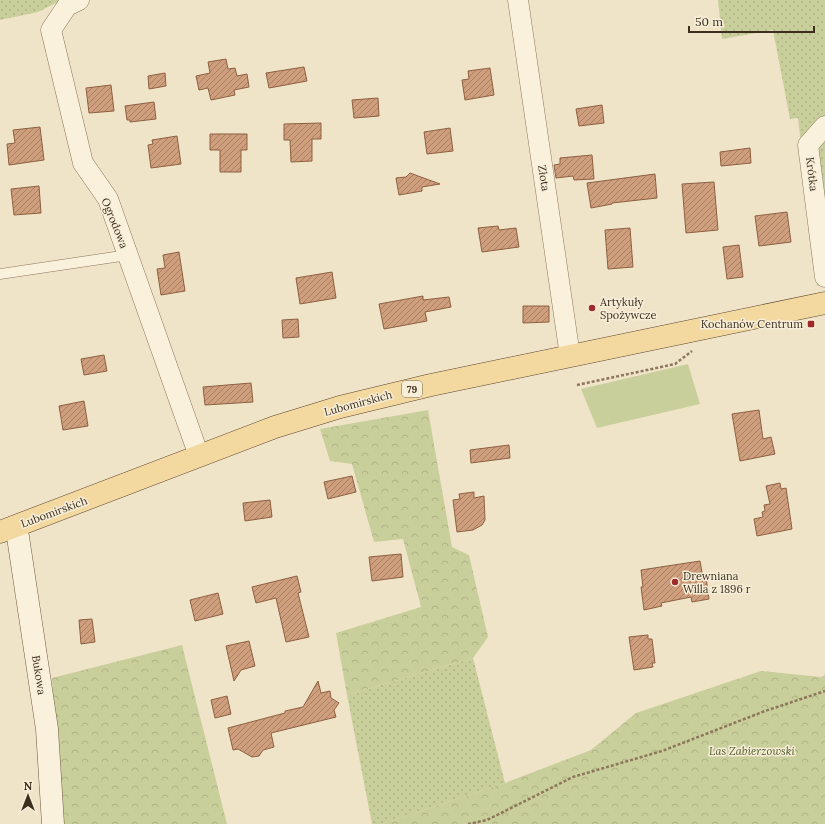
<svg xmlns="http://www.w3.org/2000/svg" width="825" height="824" font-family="Lora,serif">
<defs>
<pattern id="grass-dots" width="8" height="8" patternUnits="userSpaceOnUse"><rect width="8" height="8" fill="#c9cf9b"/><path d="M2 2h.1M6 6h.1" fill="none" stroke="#aeb285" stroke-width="1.8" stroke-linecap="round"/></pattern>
<pattern id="forest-crowns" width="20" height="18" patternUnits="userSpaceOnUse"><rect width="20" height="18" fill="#c9cf9b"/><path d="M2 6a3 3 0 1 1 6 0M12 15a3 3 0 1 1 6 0" fill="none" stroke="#aeb285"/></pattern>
<pattern id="building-hatch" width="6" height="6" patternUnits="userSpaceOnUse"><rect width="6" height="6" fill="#cf9f7d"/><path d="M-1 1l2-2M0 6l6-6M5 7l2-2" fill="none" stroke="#a98266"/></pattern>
</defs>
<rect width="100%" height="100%" fill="#f0e4c8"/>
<!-- grass -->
<g fill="url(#grass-dots)">
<polygon points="0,0 62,0 38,12 0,20"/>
<polygon points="718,0 825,0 825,285 817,286 798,118 790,119 773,30 722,39"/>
<polygon points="473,658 505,783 382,824 372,824 347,695"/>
</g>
<!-- forest -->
<g fill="url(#forest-crowns)">
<polygon points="428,410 452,547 469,555 488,637 473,658 347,695 336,633 421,607 403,539 374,542 352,464 330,461 320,429"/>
<polygon points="182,645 227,824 61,824 52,678"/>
<polygon points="761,671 821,677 825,675 825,824 382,824 505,783 591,750 636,713"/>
</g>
<!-- green -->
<polygon fill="#c9cf9b" points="688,364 700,404 597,428 581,389"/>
<!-- building -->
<g fill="url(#building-hatch)" stroke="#8d5f41">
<polygon points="226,59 228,69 235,68 237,76 247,74 249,87 234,90 235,95 211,100 208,88 199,90 196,76 210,73 208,62"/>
<polygon points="304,67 307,81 269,88 266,73"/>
<polygon points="490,68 494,95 465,100 462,80 469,79 468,71"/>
<polygon points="165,73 166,86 149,89 148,76"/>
<polygon points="111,85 114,111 89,113 86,88"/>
<polygon points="378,98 379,116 354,118 352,100"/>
<polygon points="154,102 156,119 130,122 130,120 127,120 125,106"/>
<polygon points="602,105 604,123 579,126 576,109"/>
<polygon points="321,123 321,139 312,139 312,161 291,162 290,140 284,140 284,124"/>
<polygon points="40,127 44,160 9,165 7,144 15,143 13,130"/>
<polygon points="450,128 453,151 427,154 424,132"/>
<polygon points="210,134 247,134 247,150 241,150 241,172 220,172 220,150 210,150"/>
<polygon points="177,136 181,164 151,168 148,145 153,144 152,140"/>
<polygon points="750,148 751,163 721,166 720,152"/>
<polygon points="592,155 594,179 574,180 573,176 556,178 554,165 560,164 560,158"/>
<polygon points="410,173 440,184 422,187 422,191 399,195 396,178 406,177"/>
<polygon points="655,174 657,198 612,203 612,204 591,208 587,183"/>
<polygon points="714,182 718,230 686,233 682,184"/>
<polygon points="39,186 41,213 14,215 11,189"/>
<polygon points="787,212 791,242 759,246 755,216"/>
<polygon points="498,226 499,230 516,228 519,247 482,252 478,228"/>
<polygon points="630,228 633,267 608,269 605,230"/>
<polygon points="739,245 743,277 727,279 723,247"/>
<polygon points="179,252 185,291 161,295 157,269 165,268 163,255"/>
<polygon points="332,272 336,298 300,304 296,278"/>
<polygon points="423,296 423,300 449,297 451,307 425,312 427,321 384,329 379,304"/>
<polygon points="523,306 549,306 549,322 523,323"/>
<polygon points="298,319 299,337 283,338 282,320"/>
<polygon points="104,355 107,371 84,375 81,359"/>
<polygon points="251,383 253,402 205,405 203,387"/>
<polygon points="84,401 88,426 63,430 59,406"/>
<polygon points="759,410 763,439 771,437 775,454 740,461 732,414"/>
<polygon points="509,445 510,458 471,463 470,450"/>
<polygon points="352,476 356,492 328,499 324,482"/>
<polygon points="780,483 781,489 786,488 792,529 757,536 754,519 763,517 762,512 765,511 764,505 770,504 766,486"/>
<polygon points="474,492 474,498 484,496 485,520 482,525 473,530 457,532 453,500 460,499 459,494"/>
<polygon points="270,500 272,517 245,521 243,503"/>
<polygon points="401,554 403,577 372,581 369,557"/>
<polygon points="700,561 703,578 706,577 709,599 692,602 691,597 661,603 662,606 644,610 641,587 643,587 641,570"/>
<polygon points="297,576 301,592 298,593 309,637 286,642 276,598 256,603 252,587"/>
<polygon points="218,593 223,614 195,621 190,600"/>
<polygon points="92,619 95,642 81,644 79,620"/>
<polygon points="648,635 648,639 652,639 655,663 652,663 653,667 634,670 629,637"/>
<polygon points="249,641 255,666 241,670 234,681 226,646"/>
<polygon points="318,681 321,693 330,691 331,698 339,703 334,710 336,717 271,733 274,747 263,750 259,756 252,757 238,749 233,750 228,728 285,713 285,711 303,707"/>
<polygon points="227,696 231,714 215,718 211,700"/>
</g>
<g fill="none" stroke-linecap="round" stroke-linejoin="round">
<defs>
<polyline id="lane" points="0,274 128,255"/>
<g id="street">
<polyline points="79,0 67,6 51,30 83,163 108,199 199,456"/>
<polyline points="518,0 570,356"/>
<polyline points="825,126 808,145 825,277"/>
</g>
<polyline id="secondary" points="14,527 18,537 47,729 53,824"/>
<polyline id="primary" points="0,532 275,427 340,407 431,385 825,303"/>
</defs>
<!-- lane casing -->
<use href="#lane" stroke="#8d765c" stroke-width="11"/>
<!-- street casing -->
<use href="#street" stroke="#8d765c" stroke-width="21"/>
<!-- secondary casing -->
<use href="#secondary" stroke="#6f573f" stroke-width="23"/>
<!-- primary casing -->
<use href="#primary" stroke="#5b4430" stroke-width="23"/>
<!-- path -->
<g stroke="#8d765c" stroke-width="2.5" stroke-dasharray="3 2" stroke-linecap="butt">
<polyline points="577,385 675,364 692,351"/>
<polyline points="468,824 487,820 573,777 662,751 765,711 825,691"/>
</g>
<!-- lane -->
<use href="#lane" stroke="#faf1dc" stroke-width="10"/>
<!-- street -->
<use href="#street" stroke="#faf1dc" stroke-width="20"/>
<!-- secondary -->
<use href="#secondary" stroke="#faf1dc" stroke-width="22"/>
<!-- primary -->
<use href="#primary" stroke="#f3d9a0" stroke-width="22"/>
</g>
<!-- markers -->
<g fill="#9e2a2b" stroke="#f7eed8" stroke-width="1.5">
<circle cx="592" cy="308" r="4"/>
<rect x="807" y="320" width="8" height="8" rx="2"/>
<circle cx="675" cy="582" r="4"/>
</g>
<g text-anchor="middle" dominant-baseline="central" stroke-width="3" stroke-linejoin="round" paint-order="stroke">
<!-- shield labels -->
<rect fill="#f7eed8" stroke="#756857" stroke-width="1" x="402" y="381" width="20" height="16" rx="3"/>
<g font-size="10" font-weight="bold" fill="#3d2e20">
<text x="412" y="389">79</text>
</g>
<!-- street labels -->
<g font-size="11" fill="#3d2e20" stroke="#f7eed8">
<text transform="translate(812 174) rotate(83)">Krótka</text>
<text transform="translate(544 178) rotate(81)">Złota</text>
<text transform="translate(115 223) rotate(68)">Ogrodowa</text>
<text transform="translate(358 403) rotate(-15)">Lubomirskich</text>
<text transform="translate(54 512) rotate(-20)">Lubomirskich</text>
<text transform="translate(39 675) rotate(81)">Bukowa</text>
</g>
<!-- poi labels -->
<g font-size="11" fill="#3d2e20" stroke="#f7eed8" text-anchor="start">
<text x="600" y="302">Artykuły<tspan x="600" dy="13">Spożywcze</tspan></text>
<text x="803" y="324" text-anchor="end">Kochanów Centrum</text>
<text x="683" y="576">Drewniana<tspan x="683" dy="13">Willa z 1896 r</tspan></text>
</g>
<!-- park labels -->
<g font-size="11" font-style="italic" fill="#4d5a26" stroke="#f7eed8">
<text x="752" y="751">Las Zabierzowski</text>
</g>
</g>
<!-- north arrow -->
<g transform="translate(28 796)" stroke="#f7eed8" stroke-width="3" paint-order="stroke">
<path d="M0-3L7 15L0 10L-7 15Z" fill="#3d2e20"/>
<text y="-6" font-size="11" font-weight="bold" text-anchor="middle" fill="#3d2e20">N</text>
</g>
<!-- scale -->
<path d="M689 26v6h125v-6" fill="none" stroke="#3d2e20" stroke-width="2"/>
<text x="695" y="26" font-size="12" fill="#3d2e20" stroke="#f7eed8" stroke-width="3" paint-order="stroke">50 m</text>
</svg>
